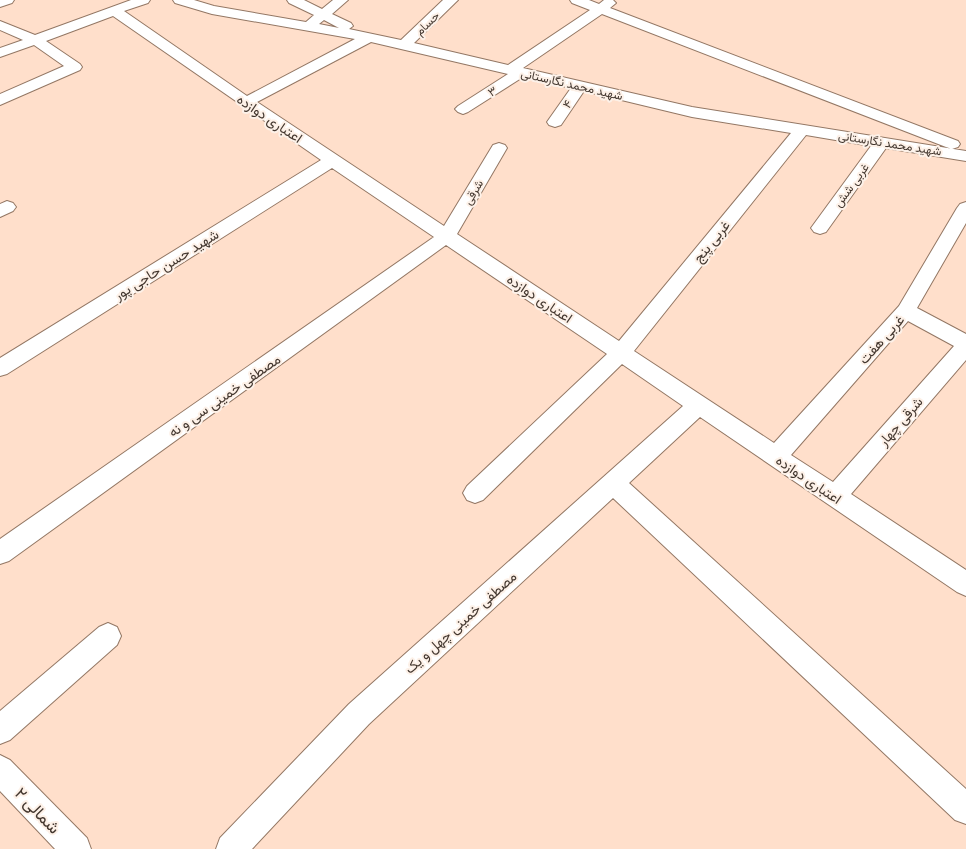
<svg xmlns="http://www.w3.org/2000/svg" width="966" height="849" font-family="'Golos Text',Vazirmatn,sans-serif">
<rect width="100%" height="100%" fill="#ffdfcb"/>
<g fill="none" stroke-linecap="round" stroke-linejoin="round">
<defs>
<g id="minor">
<polygon points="0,0 14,0 12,3 0,7"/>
<path d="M 131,0 L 150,0 L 148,3 L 124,11 L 247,96 L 355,39 L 212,14 L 175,3 L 173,0 L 194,0 L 214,6 L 306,22 L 314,15 L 289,3 L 287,0 L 304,0 L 322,9 L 333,0 L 348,0 L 332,14 L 351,23 L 353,26 L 349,29 L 401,40 L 443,0 L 458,0 L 414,43 L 508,65 L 590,10 L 572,3 L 570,0 L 589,0 L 599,4 L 604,0 L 613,0 L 616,3 L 610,8 L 958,141 L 960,144 L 958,147 L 952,149 L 946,147 L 602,14 L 523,68 L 692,107 L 966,151 L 966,161 L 886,148 L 826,232 L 820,234 L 814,232 L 811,228 L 871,146 L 806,135 L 634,351 L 774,443 L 899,306 L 957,208 L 960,204 L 966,202 L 966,223 L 917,308 L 966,334 L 966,360 L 851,494 L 966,570 L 966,596 L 957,592 L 700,417 L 629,483 L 966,789 L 966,824 L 955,820 L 613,498 L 369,724 L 252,849 L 216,849 L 220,838 L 349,704 L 683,406 L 622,364 L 483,500 L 475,503 L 467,500 L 463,493 L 467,486 L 607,354 L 446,245 L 9,561 L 0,564 L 0,539 L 434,237 L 332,168 L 7,374 L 0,376 L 0,358 L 321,160 L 113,16 L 46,41 L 80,64 L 82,67 L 80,70 L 0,105 L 0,94 L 64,66 L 34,45 L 0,57 L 0,48 L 23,40 L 0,30 L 0,21 L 35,35 ZM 324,20 L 339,28 L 319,24 ZM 371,42 L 508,74 L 458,106 L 455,109 L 458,112 L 463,114 L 468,112 L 523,77 L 571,88 L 547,122 L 549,125 L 555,127 L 561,125 L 584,91 L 692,117 L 791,133 L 619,341 L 457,234 L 507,148 L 505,145 L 499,143 L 493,145 L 444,226 L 257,102 ZM 908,321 L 954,346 L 833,482 L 791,455 Z"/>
<polygon points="7,201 13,203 16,207 13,211 0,217 0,204"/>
<polygon points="108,623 117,627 121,636 117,645 10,740 0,744 0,711 99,627"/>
<polygon points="0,755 10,760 87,838 91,849 55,849 0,791"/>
</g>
</defs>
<!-- minor casing -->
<use href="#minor" stroke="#937764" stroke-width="2"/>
<!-- minor -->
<use href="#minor" fill="#fff" fill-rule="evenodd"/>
</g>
<g text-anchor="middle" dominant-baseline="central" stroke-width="4" stroke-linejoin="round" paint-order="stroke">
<!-- far-street labels -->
<g font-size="12" fill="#43372f" stroke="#fdf1e8">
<text transform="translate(427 23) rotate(-44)">حسام</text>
<text transform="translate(572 84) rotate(13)">شهید محمد نگارستانی</text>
<text transform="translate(492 91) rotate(-33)">۳</text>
<text transform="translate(567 104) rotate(-57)">۴</text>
<text transform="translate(890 143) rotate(9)">شهید محمد نگارستانی</text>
<text transform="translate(851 185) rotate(-54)">غربی شش</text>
<text transform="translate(473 192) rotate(-59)">شرقی</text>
</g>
<!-- street labels -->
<g font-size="14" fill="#43372f" stroke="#fdf1e8">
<text transform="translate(270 118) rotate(34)">اعتباری دوازده</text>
<text transform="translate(711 241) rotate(-51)">غربی پنج</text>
<text transform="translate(166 264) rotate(-32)">شهید حسن حاجی پور</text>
<text transform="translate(540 298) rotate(34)">اعتباری دوازده</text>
<text transform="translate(881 339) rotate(-48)">غربی هفت</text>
<text transform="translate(224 395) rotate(-35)">مصطفی خمینی سی و نه</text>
<text transform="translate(900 421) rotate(-49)">شرقی چهار</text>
<text transform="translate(809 479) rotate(34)">اعتباری دوازده</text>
<text transform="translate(460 622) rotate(-42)">مصطفی خمینی چهل و یک</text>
</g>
<!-- near-street labels -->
<g font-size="17" fill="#43372f" stroke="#fdf1e8">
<text transform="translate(38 810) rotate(46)">شمالی ۲</text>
</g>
</g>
</svg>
